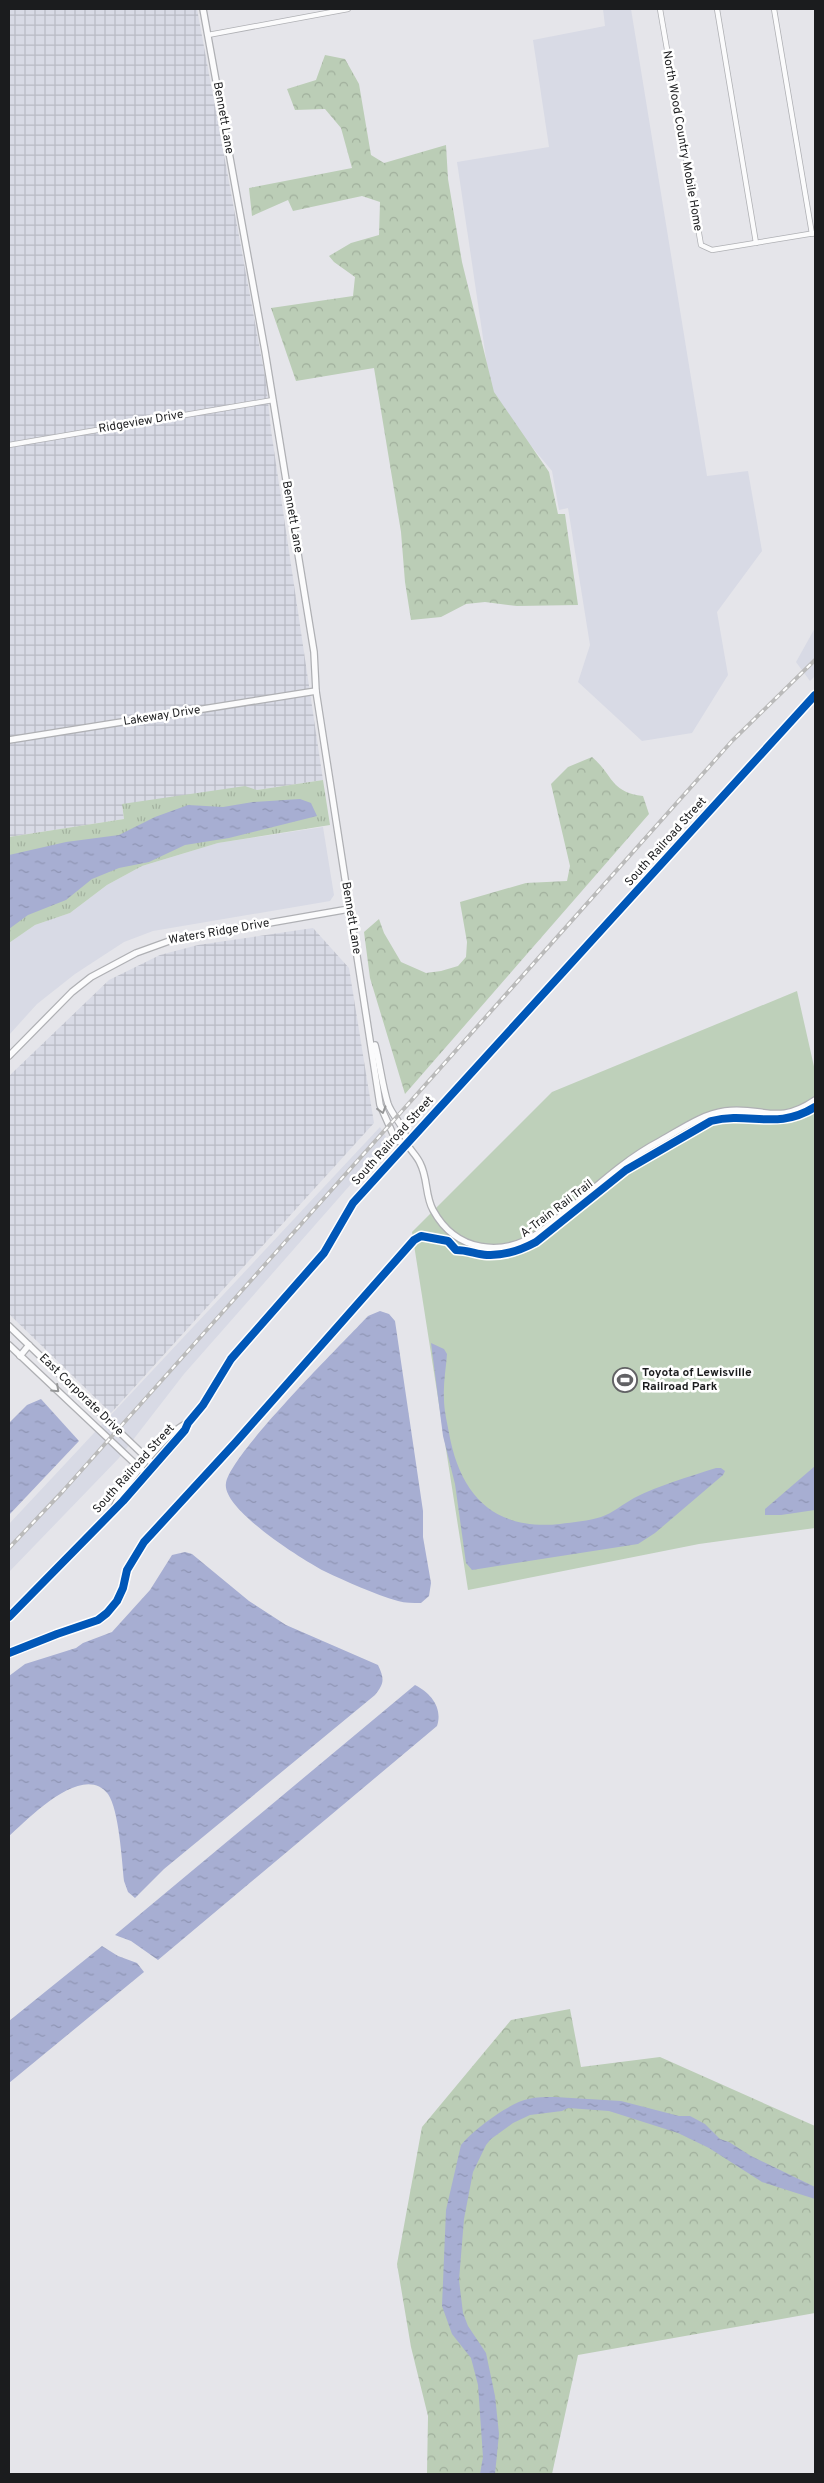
<svg xmlns="http://www.w3.org/2000/svg" width="824" height="2483" font-family="Overpass,sans-serif">
<defs>
<pattern id="industrial-grid" width="8" height="8" patternUnits="userSpaceOnUse" patternTransform="scale(1.25)"><rect width="8" height="8" fill="#d8dae5"/><path d="M0 4h8M4 0v8" fill="none" stroke="#b9bac4"/></pattern>
<pattern id="grass-tufts" width="24" height="20" patternUnits="userSpaceOnUse" patternTransform="scale(1.25)"><rect width="24" height="20" fill="#bed0ba"/><path d="M3 7l-1-3M5 7V3M7 7l1-3M15 17l-1-3M17 17v-4M19 17l1-3" fill="none" stroke="#a3b29f"/></pattern>
<pattern id="forest-crowns" width="20" height="18" patternUnits="userSpaceOnUse" patternTransform="scale(1.25)"><rect width="20" height="18" fill="#bbcdb6"/><path d="M2 6a3 3 0 1 1 6 0M12 15a3 3 0 1 1 6 0" fill="none" stroke="#a0af9c"/></pattern>
<pattern id="water-ripples" width="26" height="14" patternUnits="userSpaceOnUse" patternTransform="scale(1.25)"><rect width="26" height="14" fill="#a7aed2"/><path d="M2 4q2-2 4 0t4 0M15 11q2-2 4 0t4 0" fill="none" stroke="#8f95b4"/></pattern>
</defs>
<rect width="100%" height="100%" fill="#e5e5ea"/>
<!-- built -->
<g fill="#d8dae5">
<polygon points="603,9 631,9 707,476 748,471 762,551 717,612 728,675 692,733 642,741 578,682 590,645 568,508 559,510 552,471 492,399 457,162 549,147 533,40 605,26"/>
<polygon points="815,628 815,676 810,681 796,662"/>
<polygon points="323,827 334,895 330,901 153,931 124,942 75,974 37,1004 9,1035 9,943 35,925 70,913 107,885 142,866 218,843"/>
<polygon points="380,1127 388,1140 359,1175 184,1374 119,1458 9,1572 9,1524"/>
</g>
<!-- industrial -->
<g fill="url(#industrial-grid)">
<polygon points="9,9 197,9 266,382 271,430 323,780 257,790 122,805 124,819 9,837"/>
<polygon points="313,928 349,968 374,1123 111,1413 9,1314 9,1076 109,980 160,955 198,945"/>
</g>
<!-- grass -->
<polygon fill="url(#grass-tufts)" points="323,780 330,825 218,843 142,866 107,885 70,913 35,925 9,943 9,837 124,819 122,804 245,786 257,790"/>
<!-- forest -->
<g fill="url(#forest-crowns)">
<polygon points="325,55 345,59 359,84 371,155 384,163 446,145 448,179 462,262 494,392 549,472 558,514 565,514 578,605 517,606 485,602 466,604 441,617 411,620 405,582 401,532 374,368 296,381 271,308 353,296 355,277 334,262 329,256 351,243 379,235 380,202 362,196 293,211 288,200 252,216 249,188 352,168 341,128 325,109 295,110 287,89 316,80"/>
<path d="M 592,757 C 614,776 610,792 643,796 L 649,814 L 405,1094 L 370,978 L 364,932 L 379,919 L 384,933 L 401,962 L 426,973 L 441,971 L 458,966 L 466,957 L 467,942 L 460,902 L 526,883 L 567,881 L 570,866 L 551,784 L 568,767 Z"/>
<polygon points="570,2009 581,2067 660,2057 815,2126 815,2313 578,2355 552,2474 427,2474 428,2416 411,2347 397,2264 422,2127 511,2020"/>
</g>
<!-- pitch -->
<polygon fill="#bed0ba" points="797,991 815,1071 815,1528 699,1544 468,1590 412,1232 552,1092"/>
<!-- water -->
<g fill="url(#water-ripples)">
<polygon points="300,799 311,803 317,816 229,838 185,845 149,862 119,868 92,879 66,900 28,915 9,929 9,855 66,842 119,835 155,817 188,805 223,807 253,802"/>
<path d="M 380,1311 L 389,1314 L 395,1321 L 423,1511 L 423,1537 L 431,1583 L 429,1596 L 421,1603 C 413,1603 405,1603 398,1601 C 374,1594 347,1582 324,1571 C 303,1560 221,1509 226,1483 C 231,1453 342,1344 368,1316 Z"/>
<path d="M 431,1343 L 444,1349 L 447,1354 C 446,1369 443,1384 444,1399 C 444,1410 447,1422 449,1433 C 460,1495 494,1531 560,1524 C 573,1522 589,1521 601,1517 C 613,1513 623,1504 634,1498 C 660,1485 688,1477 716,1468 L 721,1468 L 725,1471 L 723,1475 L 655,1533 L 638,1544 L 472,1570 L 466,1563 L 455,1484 L 443,1436 Z"/>
<polygon points="41,1399 79,1441 9,1515 9,1423 27,1405"/>
<polygon points="815,1466 815,1510 781,1515 765,1515 765,1509"/>
<path d="M 185,1552 L 192,1554 L 249,1601 L 286,1625 L 378,1665 C 384,1678 385,1683 375,1695 L 164,1869 L 135,1898 L 128,1892 L 124,1881 C 122,1861 119,1810 108,1794 C 83,1761 27,1820 9,1836 L 9,1676 L 25,1664 L 76,1648 L 83,1643 L 112,1632 L 150,1590 L 172,1555 Z"/>
<path d="M 415,1685 C 431,1693 443,1708 437,1726 L 158,1960 L 131,1941 L 115,1935 Z"/>
<polygon points="102,1946 118,1956 137,1963 144,1972 9,2083 9,2021"/>
<path d="M 555,2097 L 621,2101 L 679,2116 L 690,2116 L 705,2124 L 720,2139 L 729,2142 L 751,2156 L 815,2187 L 815,2199 L 762,2182 L 709,2148 L 678,2133 L 609,2111 L 568,2108 L 562,2111 L 530,2115 L 513,2123 L 491,2139 L 486,2145 L 473,2172 L 464,2219 L 459,2280 L 463,2313 L 468,2326 L 486,2353 L 495,2396 L 499,2434 L 495,2474 L 480,2474 L 483,2457 L 478,2385 L 471,2358 L 452,2334 L 442,2306 L 446,2210 L 461,2145 C 473,2130 509,2103 528,2099 C 536,2097 546,2097 555,2097 Z"/>
</g>
<g fill="none" stroke-linecap="round" stroke-linejoin="round">
<defs>
<g id="minor">
<polyline points="660,9 701,245 712,250 815,233"/>
<polyline points="717,9 756,243"/>
<polyline points="774,9 812,234"/>
<polyline points="208,35 348,9"/>
<polyline points="9,445 273,400"/>
</g>
<g id="tertiary">
<polyline points="203,9 265,351 314,652 316,691 380,1105 396,1141 406,1143"/>
<polyline points="9,740 316,691"/>
<path d="M 375,1045 C 380,1064 382,1085 388,1104 C 392,1115 402,1124 405,1134 C 406,1137 405,1141 407,1144 C 411,1151 417,1156 420,1163 C 428,1178 425,1196 433,1210 C 456,1252 502,1258 540,1232 C 581,1203 614,1165 660,1141 C 680,1130 702,1114 725,1111 C 763,1106 777,1126 815,1100"/>
<polyline points="9,1056 72,992 91,977 136,953 172,940 349,909"/>
<polyline points="9,1326 154,1465"/>
<polyline points="9,1345 146,1474"/>
<polyline points="20,1356 29,1345"/>
<path d="M 114,1508 C 121,1488 169,1429 188,1423"/>
<polyline points="9,1617 123,1501 185,1430 188,1423 203,1405 231,1359 324,1253 353,1203 815,695"/>
</g>
</defs>
<!-- minor casing -->
<use href="#minor" stroke="#afb0b4" stroke-width="6"/>
<!-- tertiary casing -->
<use href="#tertiary" stroke="#afb0b4" stroke-width="8"/>
<!-- minor -->
<use href="#minor" stroke="#fbfbfc" stroke-width="4.5"/>
<!-- tertiary -->
<use href="#tertiary" stroke="#fbfbfc" stroke-width="5.5"/>
<defs>
<polyline id="rail" points="9,1548 63,1491 732,741 815,660"/>
</defs>
<!-- rail casing -->
<use href="#rail" stroke="#bababa" stroke-width="4"/>
<!-- rail -->
<use href="#rail" stroke="#fff" stroke-width="2" stroke-dasharray="5.5" stroke-linecap="butt"/>
<defs>
<g id="cycleway">
<polyline points="9,1617 123,1501 185,1430 188,1423 203,1405 231,1359 324,1253 353,1203 815,695"/>
<path d="M 9,1653 L 57,1634 L 98,1620 L 107,1613 L 117,1601 L 123,1588 L 127,1570 L 144,1542 L 236,1442 L 414,1240 L 421,1236 L 448,1241 L 456,1250 C 467,1250 476,1254 487,1255 C 505,1256 521,1250 536,1242 L 626,1170 L 711,1121 C 750,1111 776,1131 815,1107"/>
</g>
</defs>
<!-- cycleway casing -->
<use href="#cycleway" stroke="#fff" stroke-width="11"/>
<!-- cycleway -->
<use href="#cycleway" stroke="#0057b8" stroke-width="8"/>
</g>
<!-- one-way arrows -->
<defs><path id="oneway-chevron" d="M-2-3.5L2.5 0L-2 3.5" fill="none" stroke-width="1.6" stroke-linecap="round" stroke-linejoin="round" transform="scale(1.25)"/></defs>
<g stroke="#969798">
<use href="#oneway-chevron" transform="translate(382 1110) rotate(73)"/>
<use href="#oneway-chevron" transform="translate(56 1389) rotate(43)"/>
</g>
<!-- icons -->
<defs>
<symbol id="stadium-ring" viewBox="-11 -11 22 22"><circle r="9.5" fill="#fff" stroke="#626265" stroke-width="1.5"/><path d="M0-5a6.5 5 0 1 0 0 10a6.5 5 0 1 0 0-10ZM-3.5-1.8h7v3.6h-7Z" fill="#626265"/></symbol>
</defs>
<g fill-rule="evenodd">
<use href="#stadium-ring" x="611" y="1366" width="28" height="28"/>
</g>
<g text-anchor="middle" dominant-baseline="central" stroke-width="5" stroke-linejoin="round" paint-order="stroke">
<!-- street labels -->
<g font-size="12" fill="#1b1c1e" stroke="#fff">
<text transform="translate(223 118) rotate(80)">Bennett Lane</text>
<text transform="translate(682 141) rotate(80)">North Wood Country Mobile Home</text>
<text transform="translate(141 422) rotate(-10)">Ridgeview Drive</text>
<text transform="translate(292 517) rotate(80)">Bennett Lane</text>
<text transform="translate(162 716) rotate(-9)">Lakeway Drive</text>
<text transform="translate(666 842) rotate(-48)">South Railroad Street</text>
<text transform="translate(351 918) rotate(81)">Bennett Lane</text>
<text transform="translate(219 932) rotate(-10)">Waters Ridge Drive</text>
<text transform="translate(393 1141) rotate(-48)">South Railroad Street</text>
<text transform="translate(557 1209) rotate(-37)">A-Train Rail Trail</text>
<text transform="translate(81 1395) rotate(44)">East Corporate Drive</text>
<text transform="translate(134 1469) rotate(-48)">South Railroad Street</text>
</g>
<!-- poi labels -->
<g font-size="12" font-weight="bold" fill="#1b1c1e" stroke="#fff" text-anchor="start">
<text x="642" y="1373">Toyota of Lewisville<tspan x="642" dy="14">Railroad Park</tspan></text>
</g>
</g>
<!-- border -->
<rect width="824" height="2483" fill="none" stroke="#1b1c1e" stroke-width="20"/>
</svg>
